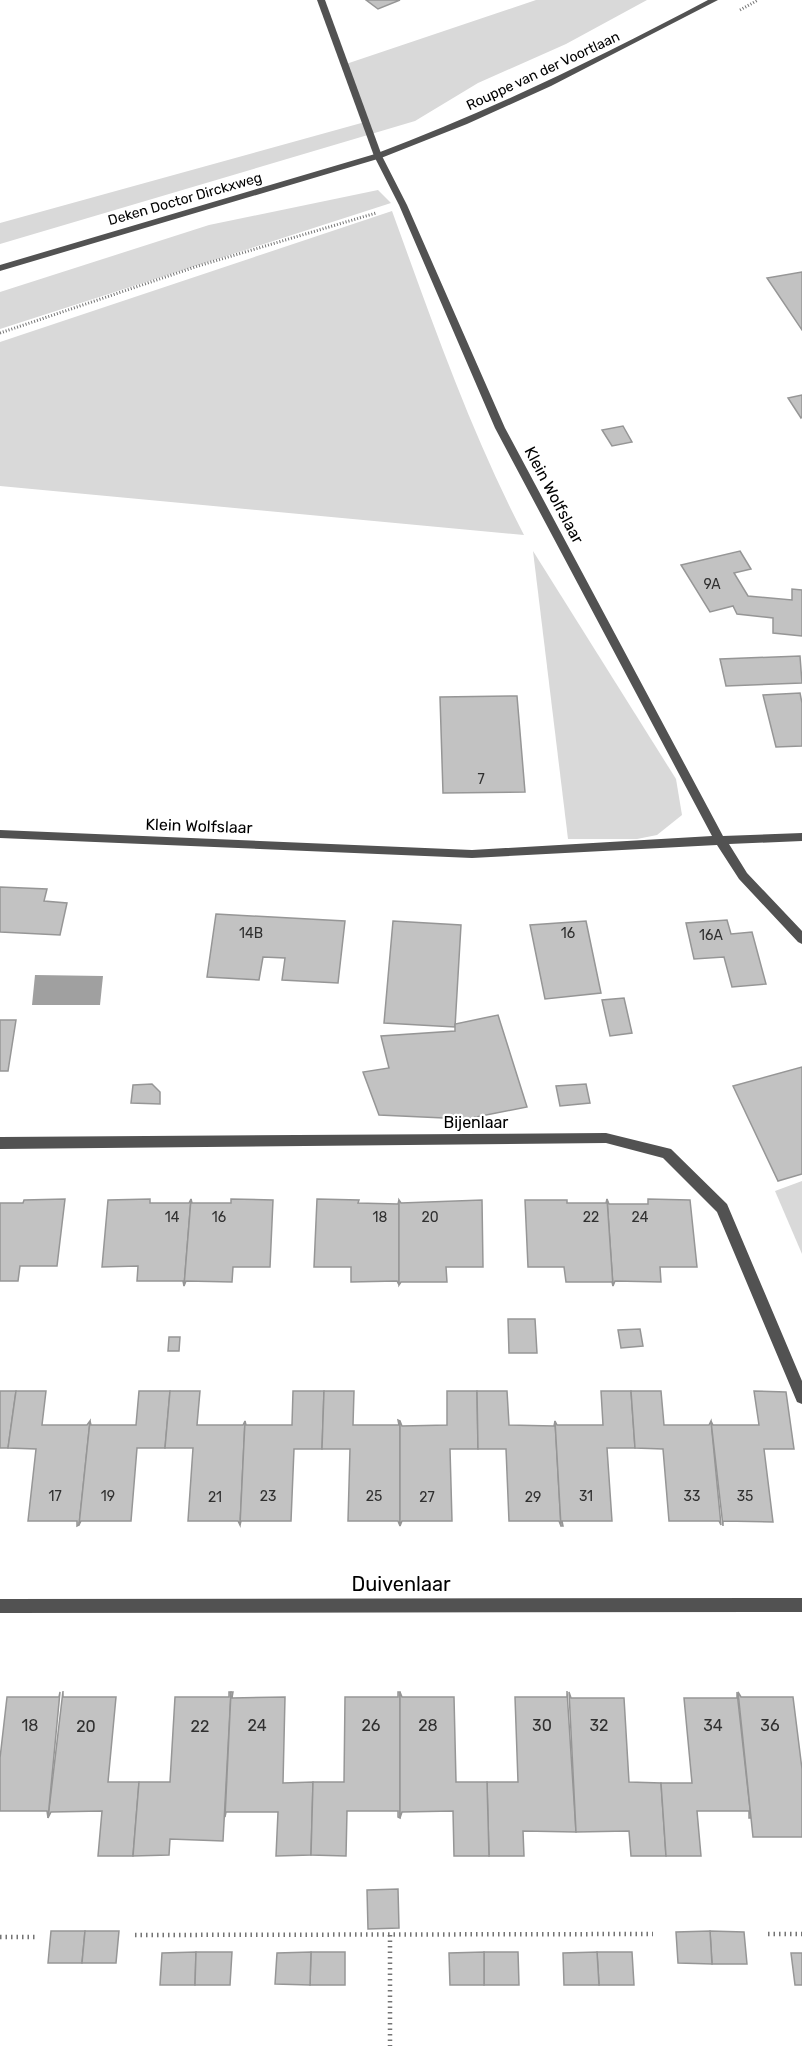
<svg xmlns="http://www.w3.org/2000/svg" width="802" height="2046" font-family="Rubik,sans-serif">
<rect width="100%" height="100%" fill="#fff"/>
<!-- green -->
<g fill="#d9d9d9">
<polygon points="536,0 647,0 566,44 478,83 415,121 0,244 0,223 365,122 346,64"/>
<polygon points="378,190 391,203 0,329 0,292 209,225"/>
<path d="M 392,211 C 432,321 470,431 524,535 L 0,486 L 0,342 Z"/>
<polygon points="533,551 676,779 682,815 657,835 637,839 568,839"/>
<polygon points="802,1181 802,1254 775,1191"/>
</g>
<!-- water -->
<polygon fill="#a0a0a0" points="35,975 103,976 100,1005 32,1005"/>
<!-- building -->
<g fill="#c2c2c2" stroke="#969696" stroke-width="1.5">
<polygon points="366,0 400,0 378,9"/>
<polygon points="802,272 802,330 767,278"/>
<polygon points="802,395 802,417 801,418 788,398"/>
<polygon points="623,426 632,442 612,446 602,430"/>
<polygon points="740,551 751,569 734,573 748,596 792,600 792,589 802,590 802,636 773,633 773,618 737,614 733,606 710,612 681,565"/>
<polygon points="800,656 802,683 726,686 720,659"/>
<polygon points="800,693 802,703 802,746 776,747 763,695"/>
<polygon points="517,696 525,792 443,793 440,697"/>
<polygon points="0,887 47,889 44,901 67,903 60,935 0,932"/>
<polygon points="216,914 345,921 338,983 282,980 285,958 263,957 259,980 207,977"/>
<polygon points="727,920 731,934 752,932 766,984 732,987 724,957 694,959 686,923"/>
<polygon points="393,921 461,925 455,1027 384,1023"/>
<polygon points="586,921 601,993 545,999 530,925"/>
<polygon points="624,998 632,1033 610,1036 602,1000"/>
<polygon points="498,1015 527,1107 466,1119 379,1115 363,1072 389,1068 381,1036 455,1031 455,1024"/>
<polygon points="0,1020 16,1020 8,1071 0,1071"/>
<polygon points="802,1067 802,1174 778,1181 733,1086"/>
<polygon points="152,1084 160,1092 160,1104 131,1103 133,1085"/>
<polygon points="586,1084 590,1103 560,1106 556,1086"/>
<polygon points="65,1199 57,1266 20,1266 18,1281 0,1281 0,1203 23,1203 24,1200"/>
<polygon points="150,1199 150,1203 189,1203 191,1199 184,1286 183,1281 137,1281 138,1266 102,1267 108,1200"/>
<polygon points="191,1199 192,1203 231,1203 231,1199 273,1200 270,1267 233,1267 232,1282 186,1281 184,1286"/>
<polygon points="317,1199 359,1200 358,1203 398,1204 399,1200 399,1285 397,1281 351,1282 351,1267 314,1267"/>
<polygon points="607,1199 609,1204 648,1204 648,1199 690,1200 697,1267 660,1267 661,1282 615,1281 613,1286"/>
<polygon points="607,1199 613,1286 612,1282 566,1282 564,1267 528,1267 525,1200 567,1200 567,1203 606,1203"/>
<polygon points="399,1200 401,1203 482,1200 483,1267 446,1267 447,1282 401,1282 399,1285"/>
<polygon points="508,1319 535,1319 537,1353 509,1353"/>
<polygon points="640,1329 643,1346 621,1348 618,1330"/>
<polygon points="169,1337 180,1337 179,1351 168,1351"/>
<polygon points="0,1391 16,1391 8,1448 0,1448"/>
<polygon points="16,1391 46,1391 42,1425 87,1425 90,1421 79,1525 77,1526 77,1521 28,1521 36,1449 8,1448"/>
<polygon points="139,1391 170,1391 165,1448 137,1448 131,1521 81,1521 79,1525 90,1421 91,1425 136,1425"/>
<polygon points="170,1391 200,1391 197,1425 243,1425 245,1421 240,1525 238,1521 188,1521 193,1448 165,1448"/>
<polygon points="293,1391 324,1391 322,1449 294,1449 291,1521 241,1521 240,1525 245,1421 246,1425 292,1425"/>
<polygon points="324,1391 354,1391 353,1425 399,1425 398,1420 400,1421 400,1526 398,1521 348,1521 350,1449 322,1449"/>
<polygon points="447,1391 477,1391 478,1449 450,1449 452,1521 402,1521 400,1526 400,1421 402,1426 447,1425"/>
<polygon points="477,1391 507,1391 509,1425 554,1426 555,1421 561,1526 559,1521 509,1521 506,1449 478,1449"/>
<polygon points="601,1391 631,1391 635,1448 607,1448 612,1521 562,1521 563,1526 561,1526 555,1421 557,1425 603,1425"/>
<polygon points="631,1391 661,1391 664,1425 709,1425 711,1421 721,1525 719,1521 669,1521 663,1449 635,1448"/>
<polygon points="754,1391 786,1392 794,1449 764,1449 773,1522 723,1521 723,1526 711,1421 713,1425 759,1425"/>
<polygon points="63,1691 63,1697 116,1697 108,1782 139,1782 133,1856 98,1856 102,1811 51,1812 48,1818"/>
<polygon points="567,1691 576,1832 523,1831 524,1856 489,1856 487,1782 518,1782 515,1697 567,1697"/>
<polygon points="60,1692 48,1818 47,1811 0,1811 0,1758 7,1697 59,1697"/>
<polygon points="229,1692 231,1692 223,1841 170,1839 169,1855 133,1856 139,1782 170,1782 175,1697 229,1697"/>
<polygon points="231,1692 233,1692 232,1698 285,1697 283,1783 313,1782 311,1855 276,1856 278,1812 226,1812 225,1817"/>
<polygon points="398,1692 400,1692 400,1818 398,1817 398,1811 347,1811 346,1856 311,1855 313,1782 344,1782 345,1697 398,1697"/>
<polygon points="400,1692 402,1697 454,1697 456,1782 487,1782 489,1856 454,1856 453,1811 402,1812 400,1818"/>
<polygon points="569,1692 571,1698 624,1698 629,1782 661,1783 666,1856 631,1856 629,1831 576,1832"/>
<polygon points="737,1692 751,1818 749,1818 749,1811 697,1811 701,1856 666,1856 661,1783 692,1783 684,1698 737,1698"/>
<polygon points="738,1692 741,1697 793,1697 802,1769 802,1837 753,1837"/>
<polygon points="398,1889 399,1928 368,1929 367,1890"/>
<polygon points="51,1931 85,1931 82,1963 48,1963"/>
<polygon points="85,1931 119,1931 116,1963 82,1963"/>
<polygon points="710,1931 744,1932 747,1964 712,1964"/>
<polygon points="710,1931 712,1964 678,1963 676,1932"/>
<polygon points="196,1952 195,1985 160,1985 162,1953"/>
<polygon points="196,1952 232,1952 230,1985 195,1985"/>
<polygon points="311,1952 345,1952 345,1985 310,1985"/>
<polygon points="311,1952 310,1985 275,1984 277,1953"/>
<polygon points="484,1952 518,1952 519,1985 484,1985"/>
<polygon points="484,1952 484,1985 450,1985 449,1953"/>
<polygon points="597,1952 632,1952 634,1985 599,1985"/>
<polygon points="597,1952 599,1985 564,1985 563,1953"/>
<polygon points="791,1953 802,1953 802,1985 795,1985"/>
</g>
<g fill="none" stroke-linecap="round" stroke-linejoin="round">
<!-- path-far1 -->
<g stroke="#747474" stroke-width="3" stroke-dasharray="1 2" stroke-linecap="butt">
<polyline points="740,10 758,0"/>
<polyline points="0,333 198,266 376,213"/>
</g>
<!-- path -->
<g stroke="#747474" stroke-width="4.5" stroke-dasharray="1.5 4" stroke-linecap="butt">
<polyline points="768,1934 802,1934"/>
<polyline points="135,1935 653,1934"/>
<polyline points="390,1935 390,2046"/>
<polyline points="0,1937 35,1937"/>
</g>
<!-- service -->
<polygon fill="#525252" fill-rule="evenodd" points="317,0 325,0 382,156 381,158 374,156"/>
<!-- minor -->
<g fill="#525252" fill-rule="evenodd">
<polygon points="375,154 382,156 407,205 505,428 723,836 802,833 802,841 729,844 747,873 802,931 802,944 798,942 739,879 717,845 472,858 0,838 0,830 472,850 712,836 495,428 399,205 374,156"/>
<polygon points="606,1133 671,1149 727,1204 802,1381 802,1404 797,1402 717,1212 663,1158 606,1143 0,1149 0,1137"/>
<polygon points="802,1598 802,1612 0,1613 0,1599"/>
</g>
<!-- tertiary -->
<path fill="#525252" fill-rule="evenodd" d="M 708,0 L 718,0 L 551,86 L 467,124 L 381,158 L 0,271 L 0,265 L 375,154 C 490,111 600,57 708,0 Z"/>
</g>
<g text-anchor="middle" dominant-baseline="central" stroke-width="4.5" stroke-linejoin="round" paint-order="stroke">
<!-- far-street labels -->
<g font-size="14" fill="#000" stroke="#fff">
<text transform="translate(543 71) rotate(-25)">Rouppe van der Voortlaan</text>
<text transform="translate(185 199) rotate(-16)">Deken Doctor Dirckxweg</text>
</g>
<!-- number labels -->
<g font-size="14" fill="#303030">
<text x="712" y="584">9A</text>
<text x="481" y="779">7</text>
<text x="251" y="933">14B</text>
<text x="568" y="933">16</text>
<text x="711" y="935">16A</text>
<text x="172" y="1217">14</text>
<text x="219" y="1217">16</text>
<text x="380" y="1217">18</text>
<text x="430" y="1217">20</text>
<text x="591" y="1217">22</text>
<text x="640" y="1217">24</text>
<text x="55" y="1496">17</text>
<text x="108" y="1496">19</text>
<text x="268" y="1496">23</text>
<text x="374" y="1496">25</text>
<text x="586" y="1496">31</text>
<text x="692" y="1496">33</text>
<text x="745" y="1496">35</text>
<text x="215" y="1497">21</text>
<text x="427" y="1497">27</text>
<text x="533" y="1497">29</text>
</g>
<!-- street labels -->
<g font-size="16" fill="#000" stroke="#fff">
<text transform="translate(554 495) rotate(62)">Klein Wolfslaar</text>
<text transform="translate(199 826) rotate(2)">Klein Wolfslaar</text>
<text x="476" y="1122">Bijenlaar</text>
</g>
<!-- near-number labels -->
<g font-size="16" fill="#303030">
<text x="30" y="1725">18</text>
<text x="257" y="1725">24</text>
<text x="371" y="1725">26</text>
<text x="428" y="1725">28</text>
<text x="542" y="1725">30</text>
<text x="599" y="1725">32</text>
<text x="713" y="1725">34</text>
<text x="770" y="1725">36</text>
<text x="86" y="1726">20</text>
<text x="200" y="1726">22</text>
</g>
<!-- near-street labels -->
<g font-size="20" fill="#000" stroke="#fff">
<text x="401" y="1584">Duivenlaar</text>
</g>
</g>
</svg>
